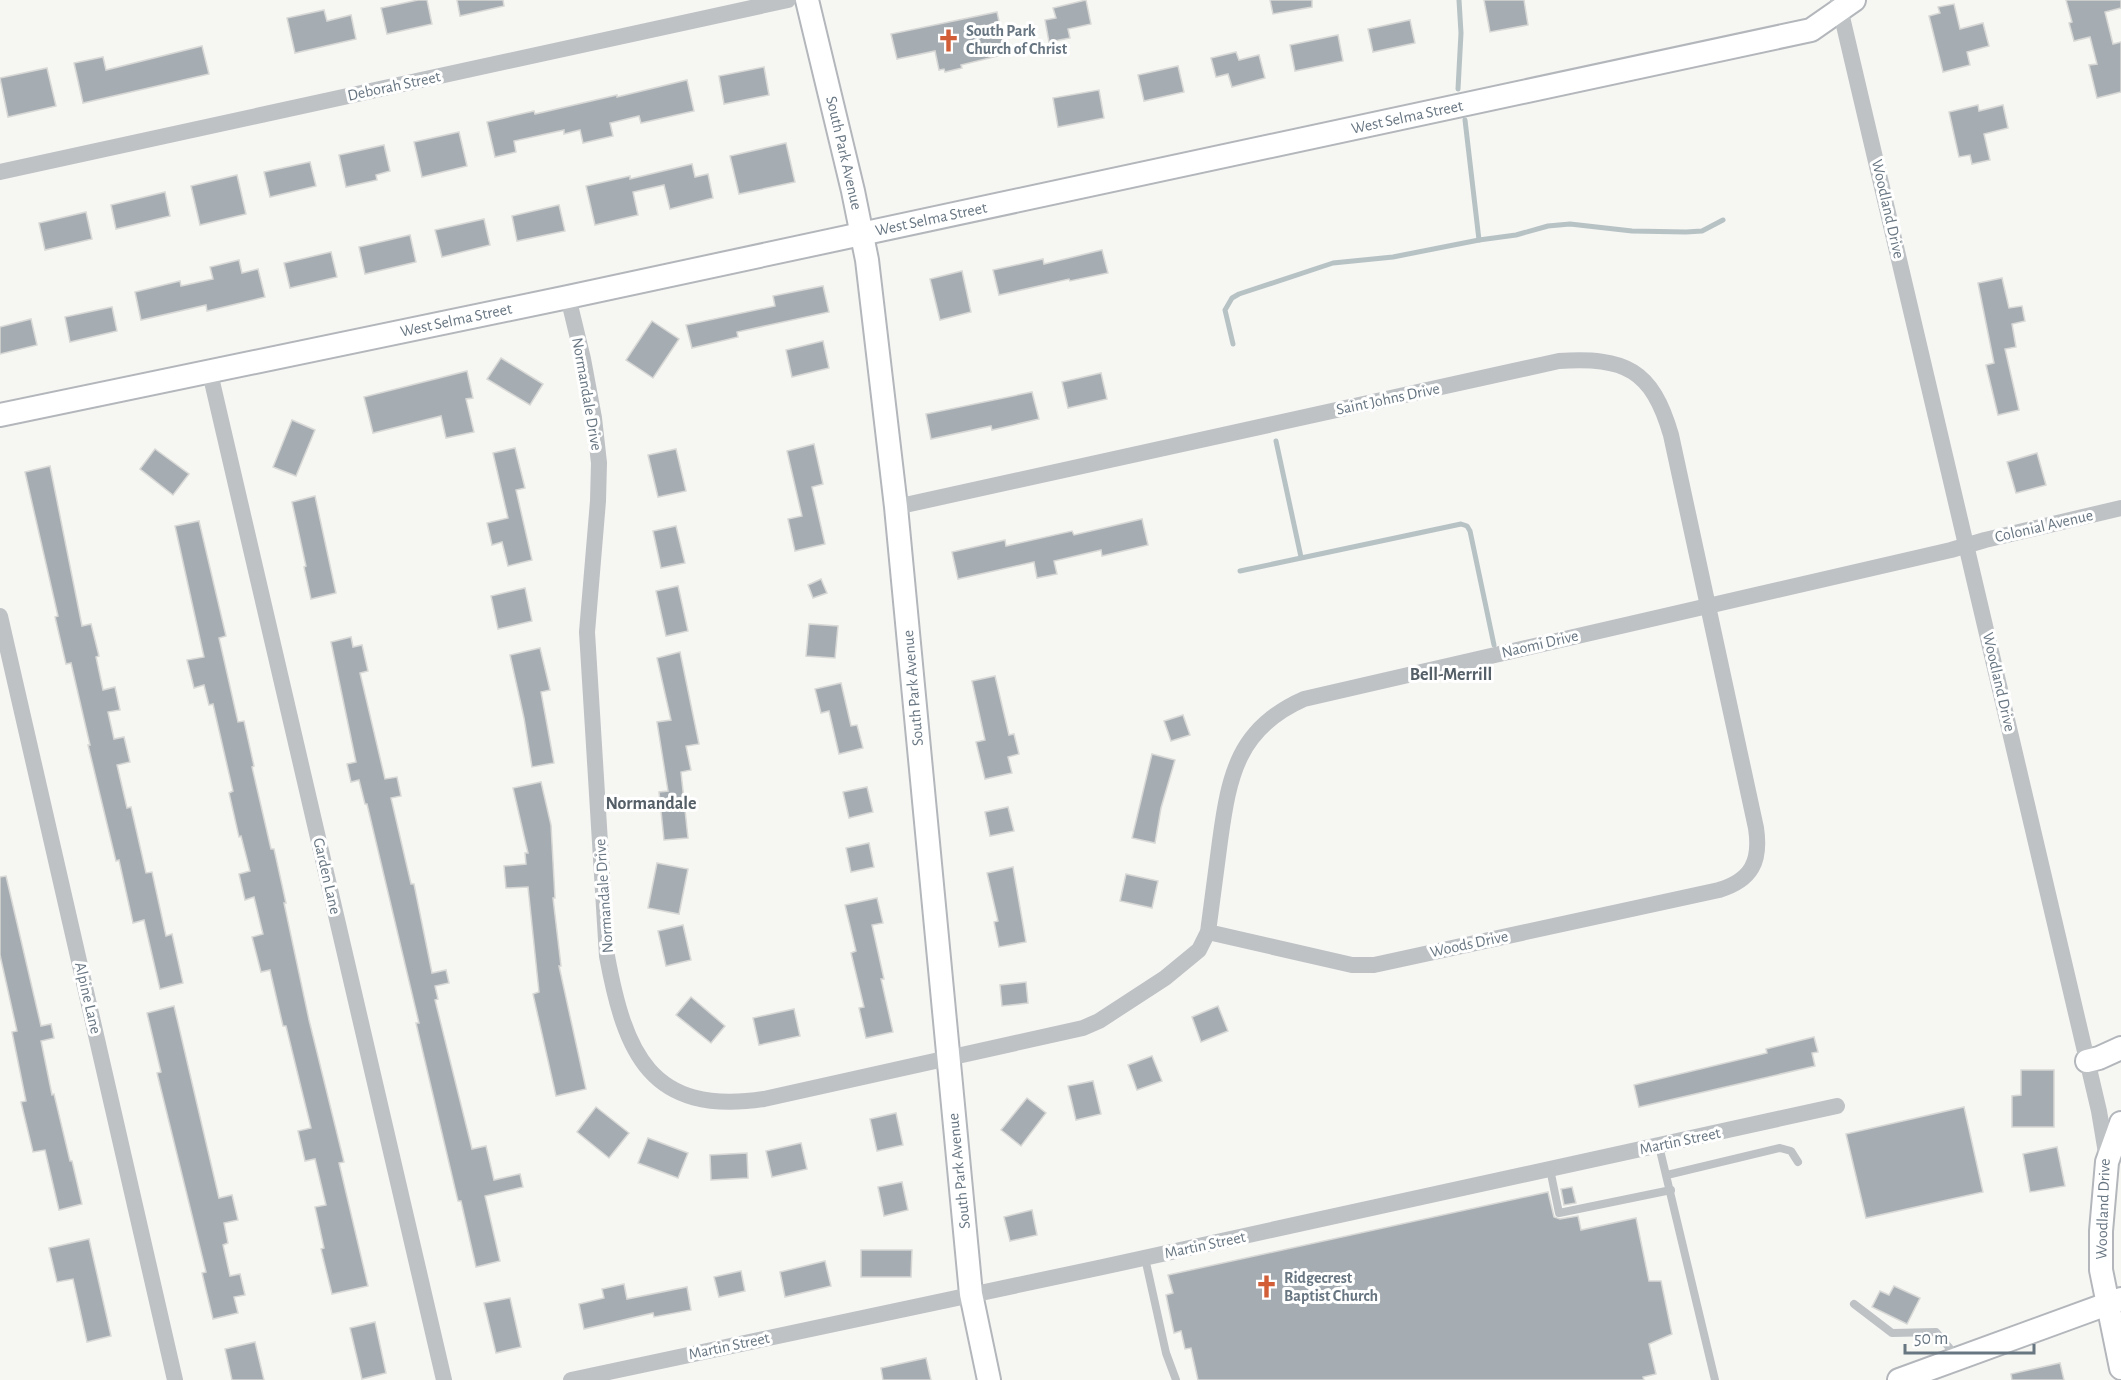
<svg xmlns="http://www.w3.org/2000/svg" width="2121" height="1380" font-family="'Alegreya Sans',sans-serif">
<rect width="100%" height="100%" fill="#f6f6f3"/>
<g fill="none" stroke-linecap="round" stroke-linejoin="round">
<!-- stream -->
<g stroke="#b7c2c5" stroke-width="5">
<polyline points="1458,89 1461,33 1459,0"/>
<polyline points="1465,120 1479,240"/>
<polyline points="1233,344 1225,310 1232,298 1239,294 1333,263 1393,257 1479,240 1516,235 1548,226 1570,224 1632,231 1686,232 1702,231 1723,220"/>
<polyline points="1276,441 1301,557"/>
<polyline points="1240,571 1461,524 1467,526 1470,531 1494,645"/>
</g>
</g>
<!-- building -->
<g fill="#a6adb2" stroke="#d8d8d6" stroke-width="1.5">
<polygon points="418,0 427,0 432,24 387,34 381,8"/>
<polygon points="457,0 503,0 504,6 460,16"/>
<polygon points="1086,0 1091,24 1068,29 1070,38 1049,42 1045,20 1056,18 1053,8"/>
<polygon points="1270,0 1312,0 1312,7 1273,14"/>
<polygon points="1484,0 1524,0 1528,25 1490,32"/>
<polygon points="2066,0 2121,0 2121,8 2105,12 2113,44 2121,42 2121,92 2097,98 2089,65 2097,64 2090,37 2074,41 2069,23 2072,22"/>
<polygon points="1954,4 1960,29 1983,23 1989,46 1967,52 1970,65 1943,72 1929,16 1940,13 1938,7"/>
<polygon points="324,10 327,21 351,15 356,39 295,53 287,18"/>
<polygon points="997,12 1006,54 961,65 962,68 945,72 944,69 939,70 935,51 897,59 891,34"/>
<polygon points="1410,20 1415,43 1373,52 1368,29"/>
<polygon points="1338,35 1343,61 1295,71 1290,45"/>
<polygon points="202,46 209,74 83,103 74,63 103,57 106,70"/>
<polygon points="1236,52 1239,60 1259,55 1265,78 1232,87 1228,74 1216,77 1211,58"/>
<polygon points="1178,66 1184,92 1144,101 1138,75"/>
<polygon points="764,67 769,95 724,104 719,76"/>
<polygon points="47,68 56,106 8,117 0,78"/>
<polygon points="687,80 694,111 641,123 639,116 610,123 613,136 583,143 580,130 564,134 564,130 514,141 516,152 495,157 487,122 534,111 535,114 617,95 617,97"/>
<polygon points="1099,90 1104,118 1058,127 1053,98"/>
<polygon points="1978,105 1979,111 2003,105 2008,128 1984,134 1990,160 1972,164 1970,155 1959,157 1949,112"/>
<polygon points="459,132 467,166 422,177 414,142"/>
<polygon points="786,143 795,182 739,194 730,156"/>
<polygon points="384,145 390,171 376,175 377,180 346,187 339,155"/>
<polygon points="310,162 316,186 270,197 264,172"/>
<polygon points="692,164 695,177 708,174 713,198 670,209 664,185 633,192 638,215 595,225 586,186 630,176 630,179"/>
<polygon points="237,175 246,214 200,225 191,186"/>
<polygon points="165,192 170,216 116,229 111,205"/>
<polygon points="559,205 565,231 517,241 512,216"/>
<polygon points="86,212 92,239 45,250 39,223"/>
<polygon points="484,219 490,245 442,257 435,230"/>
<polygon points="410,235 416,262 365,274 359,247"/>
<polygon points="1102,250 1108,273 1070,281 1069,279 999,295 993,270 1043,259 1044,264"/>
<polygon points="331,252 337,277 290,288 284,263"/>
<polygon points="239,260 242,273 258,269 265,297 207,311 206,305 141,320 135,292 180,281 181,286 213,279 210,267"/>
<polygon points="962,271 971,312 940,320 930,279"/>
<polygon points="2002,278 2009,308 2022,306 2025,321 2012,324 2016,347 2005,349 2019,410 1998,415 1986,365 1994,363 1978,283"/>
<polygon points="823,286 829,312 737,332 738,337 692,348 686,325 775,306 773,296"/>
<polygon points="112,307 117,331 70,342 65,317"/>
<polygon points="31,319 37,345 0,354 0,327"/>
<polygon points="652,321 679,339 653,378 626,360"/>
<polygon points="823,341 829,368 792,377 786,350"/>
<polygon points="501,358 543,384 530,405 487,379"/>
<polygon points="467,371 473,398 466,399 474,432 446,438 441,416 373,433 364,397"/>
<polygon points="1101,373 1107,399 1068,408 1062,382"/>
<polygon points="1032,392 1039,419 992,430 991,426 931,439 926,414"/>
<polygon points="292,420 315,430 296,476 273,467"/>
<polygon points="814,444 823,484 812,487 825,544 795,551 788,519 802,516 787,451"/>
<polygon points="515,448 525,488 516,490 532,560 508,566 502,542 492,545 487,523 508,518 493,453"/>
<polygon points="155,449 189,474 173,495 140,469"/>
<polygon points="676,449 686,491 658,497 648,455"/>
<polygon points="2037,453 2046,485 2016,493 2007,462"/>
<polygon points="50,466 82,626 91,624 99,656 96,657 103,690 115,687 120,710 108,712 114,739 124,737 130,762 117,765 127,808 131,807 146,873 152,872 166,936 172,934 183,983 160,989 144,920 133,923 119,860 116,861 88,745 90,745 71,663 66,664 55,617 58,616 25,472"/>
<polygon points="315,496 336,593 311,599 304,567 306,566 292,502"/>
<polygon points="1142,519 1148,545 1102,556 1101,550 1054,561 1057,574 1037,578 1034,562 958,579 952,552 1005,540 1006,546 1072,531 1074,535"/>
<polygon points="199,521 226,636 219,638 238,722 244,721 254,766 252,767 271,849 274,849 286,903 284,903 309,1020 344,1162 339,1163 368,1286 332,1294 321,1249 324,1248 315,1207 326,1205 315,1159 305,1161 298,1131 311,1128 286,1026 283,1026 270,970 261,972 252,937 263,934 254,897 245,900 239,874 250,871 241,836 239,837 229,793 233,791 213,704 209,705 204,685 194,688 187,660 204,657 175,526"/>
<polygon points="676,526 685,563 661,568 653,531"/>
<polygon points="821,579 827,593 813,598 808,585"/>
<polygon points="678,586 688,631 666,636 656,591"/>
<polygon points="525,588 532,621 498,629 491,596"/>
<polygon points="809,624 838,626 835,658 806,656"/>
<polygon points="351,637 353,647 362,645 368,671 360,673 385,779 397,777 401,796 391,798 411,884 414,884 432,973 446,970 449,983 435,986 438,999 435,1000 472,1149 486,1146 494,1180 520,1174 523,1187 485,1196 500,1261 476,1267 461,1201 458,1201 416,1023 419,1023 367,804 365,804 359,780 351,782 347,764 356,762 331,642"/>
<polygon points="540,648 550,690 541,692 554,763 532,767 524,718 510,655"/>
<polygon points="680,652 699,744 686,746 691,770 681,772 688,838 664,840 659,792 668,791 657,722 671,720 657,658"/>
<polygon points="995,676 1009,735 1014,734 1019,754 1008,757 1012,773 985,779 976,742 985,740 972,681"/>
<polygon points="841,683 851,726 857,725 863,748 839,754 829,711 821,713 815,689"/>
<polygon points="1183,715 1190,735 1171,741 1164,721"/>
<polygon points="1152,754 1175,760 1161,808 1155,843 1132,838"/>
<polygon points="541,782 551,825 555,898 553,898 561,966 559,966 586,1089 556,1096 533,994 539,992 528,887 506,888 504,866 526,864 525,853 528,853 513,788"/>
<polygon points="867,787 873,812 849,818 843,792"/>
<polygon points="1008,807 1014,831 990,836 985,812"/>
<polygon points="869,843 874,867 851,872 846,848"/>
<polygon points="657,863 688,869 679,914 648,908"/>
<polygon points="1013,867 1026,942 999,947 994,922 998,921 987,873"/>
<polygon points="1126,874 1158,881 1152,908 1120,901"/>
<polygon points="6,876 41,1026 51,1024 54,1038 41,1041 52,1095 54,1094 70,1161 72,1161 82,1204 59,1210 45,1150 33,1152 21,1102 26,1101 12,1032 17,1031 0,955 0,877"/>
<polygon points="877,898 883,923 872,925 884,979 881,979 893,1032 866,1038 859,1008 864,1007 851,953 856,951 845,905"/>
<polygon points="683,925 691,960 666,966 658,931"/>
<polygon points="1026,982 1028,1003 1002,1006 1000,985"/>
<polygon points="691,997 725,1026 711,1043 676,1015"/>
<polygon points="174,1006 219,1198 232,1195 238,1220 224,1223 228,1243 223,1245 230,1276 240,1274 245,1295 234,1297 238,1313 213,1319 202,1273 206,1272 157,1073 161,1072 147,1013"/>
<polygon points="1218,1006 1228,1031 1201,1042 1192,1017"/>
<polygon points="794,1009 800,1036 759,1045 753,1018"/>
<polygon points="1814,1037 1818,1052 1812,1053 1815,1066 1639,1107 1634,1085 1767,1053 1766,1049"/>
<polygon points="1152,1056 1162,1081 1137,1090 1128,1065"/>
<polygon points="2021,1070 2054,1070 2054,1127 2012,1127 2012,1096 2021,1095"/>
<polygon points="1093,1081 1101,1114 1076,1120 1068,1086"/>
<polygon points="1027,1098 1046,1113 1021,1146 1001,1130"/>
<polygon points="596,1107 629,1133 609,1158 577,1132"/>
<polygon points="1964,1107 1983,1192 1866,1218 1846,1134"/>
<polygon points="896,1113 903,1145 877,1151 870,1119"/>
<polygon points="648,1138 688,1153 678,1178 638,1163"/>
<polygon points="801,1143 807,1169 772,1177 766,1151"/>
<polygon points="2057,1147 2065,1186 2030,1192 2023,1154"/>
<polygon points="747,1153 748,1178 711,1180 710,1155"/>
<polygon points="902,1182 908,1210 884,1216 878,1187"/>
<polygon points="1572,1187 1576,1203 1564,1205 1561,1189"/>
<polygon points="1548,1192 1554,1217 1560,1219 1578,1216 1581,1230 1636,1218 1649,1281 1661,1281 1672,1334 1649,1344 1656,1374 1643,1377 1644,1380 1198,1380 1191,1348 1185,1349 1181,1331 1174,1333 1166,1295 1173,1293 1168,1275"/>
<polygon points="1032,1210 1037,1235 1010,1241 1004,1217"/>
<polygon points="89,1239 111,1336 87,1342 73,1279 57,1282 49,1248"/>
<polygon points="861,1250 912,1250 911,1277 861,1277"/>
<polygon points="825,1261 831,1286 785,1297 780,1272"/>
<polygon points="741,1271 745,1291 719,1297 714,1277"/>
<polygon points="624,1284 627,1299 687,1287 691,1310 654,1317 653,1313 584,1329 579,1304 604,1298 602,1289"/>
<polygon points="1894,1286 1920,1298 1907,1324 1872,1307 1880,1291 1889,1295"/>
<polygon points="510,1298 521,1347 496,1353 484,1303"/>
<polygon points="375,1322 386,1373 362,1379 350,1328"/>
<polygon points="255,1342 264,1380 232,1380 225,1349"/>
<polygon points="926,1358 931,1380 883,1380 881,1368"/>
<polygon points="2060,1363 2064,1380 2012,1380 2011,1374"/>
</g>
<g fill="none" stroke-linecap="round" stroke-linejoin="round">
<defs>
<g id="secondary">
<polyline points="807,0 853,191 867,260 896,507 971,1294 989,1380"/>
<polyline points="0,415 568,297 1811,30 1854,0"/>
<polyline points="2087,1061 2099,1058 2121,1048"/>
<polyline points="2121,1123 2107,1162 2101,1231 2101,1270 2121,1368"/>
<polyline points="1899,1380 2121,1299"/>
</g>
</defs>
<!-- secondary casing -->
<use href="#secondary" stroke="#b3b7bb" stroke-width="26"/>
<!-- lane -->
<g stroke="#bec2c5" stroke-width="8">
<polyline points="1659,1146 1715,1380"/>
<polyline points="1550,1169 1559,1213 1671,1190"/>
<polyline points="1667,1175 1780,1148 1791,1151 1798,1162"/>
<polyline points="1145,1258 1166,1353 1176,1380"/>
<polyline points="1854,1304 1892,1333 1936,1332 1958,1358"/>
</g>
<!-- street -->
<g stroke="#bec2c5" stroke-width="16">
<polyline points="1838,0 2099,1111 2107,1159"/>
<polyline points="0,172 788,0"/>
<path d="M 568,297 L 583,359 L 594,418 L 599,463 L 598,501 L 587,632 L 607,956 C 625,1053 650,1116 764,1099 L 1083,1028 L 1099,1021 L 1165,978 L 1199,950 L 1208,932 C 1212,902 1216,871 1220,841 C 1229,775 1238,728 1304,699 L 1951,550 L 1985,540 L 2121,508"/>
<polyline points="210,373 444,1380"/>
<path d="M 896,507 L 1559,361 C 1625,357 1652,369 1671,435 L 1756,828 C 1761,861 1752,880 1719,890 L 1374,965 L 1352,965 L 1208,932"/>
<polyline points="0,616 175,1380"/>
<polyline points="571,1380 1098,1268 1837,1106"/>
</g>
<!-- secondary -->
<use href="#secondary" stroke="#fff" stroke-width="22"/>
</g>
<!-- icons -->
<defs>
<symbol id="church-bare" viewBox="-9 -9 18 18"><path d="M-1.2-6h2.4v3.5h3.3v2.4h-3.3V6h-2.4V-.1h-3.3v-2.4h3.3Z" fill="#d25e38" stroke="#fff" stroke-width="2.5" paint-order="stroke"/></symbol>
</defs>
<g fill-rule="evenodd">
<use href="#church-bare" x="932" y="24" width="33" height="33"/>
<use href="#church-bare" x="1250" y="1270" width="33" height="33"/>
</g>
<g text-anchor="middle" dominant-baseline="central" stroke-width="6" stroke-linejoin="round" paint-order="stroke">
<!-- poi labels -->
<g font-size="16" font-weight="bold" fill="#687682" stroke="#fff" text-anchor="start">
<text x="966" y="31">South Park<tspan x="966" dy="18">Church of Christ</tspan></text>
<text x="1284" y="1278">Ridgecrest<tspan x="1284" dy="18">Baptist Church</tspan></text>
</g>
<!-- street labels -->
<g font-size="16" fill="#687682" stroke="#fff">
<text transform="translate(394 86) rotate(-12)">Deborah Street</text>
<text transform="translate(1407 117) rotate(-12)">West Selma Street</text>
<text transform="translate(844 153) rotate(77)">South Park Avenue</text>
<text transform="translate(1888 209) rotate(77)">Woodland Drive</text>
<text transform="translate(931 219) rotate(-12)">West Selma Street</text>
<text transform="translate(456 320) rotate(-12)">West Selma Street</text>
<text transform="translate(587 394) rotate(80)">Normandale Drive</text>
<text transform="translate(1388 399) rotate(-12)">Saint Johns Drive</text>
<text transform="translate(2044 526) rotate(-13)">Colonial Avenue</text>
<text transform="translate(1540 644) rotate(-13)">Naomi Drive</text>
<text transform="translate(1999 682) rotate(77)">Woodland Drive</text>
<text transform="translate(913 688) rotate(-95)">South Park Avenue</text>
<text transform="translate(327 876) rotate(77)">Garden Lane</text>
<text transform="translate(604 896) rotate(-94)">Normandale Drive</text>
<text transform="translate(1469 944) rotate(-12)">Woods Drive</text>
<text transform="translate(88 998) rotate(77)">Alpine Lane</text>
<text transform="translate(1680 1141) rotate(-12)">Martin Street</text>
<text transform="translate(959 1171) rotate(-96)">South Park Avenue</text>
<text transform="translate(2103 1209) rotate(-88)">Woodland Drive</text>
<text transform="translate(1205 1245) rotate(-12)">Martin Street</text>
<text transform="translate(729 1346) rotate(-12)">Martin Street</text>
</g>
<!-- neighbourhood labels -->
<g font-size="18" font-weight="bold" fill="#555f67" stroke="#fff">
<text x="1451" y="675">Bell-Merrill</text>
<text x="651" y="804">Normandale</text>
</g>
</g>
<!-- scale -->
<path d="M1905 1344v9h129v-9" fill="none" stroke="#687682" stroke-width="3"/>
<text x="1914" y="1344" font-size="18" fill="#687682" stroke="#ffffff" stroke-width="4.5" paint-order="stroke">50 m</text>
</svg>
